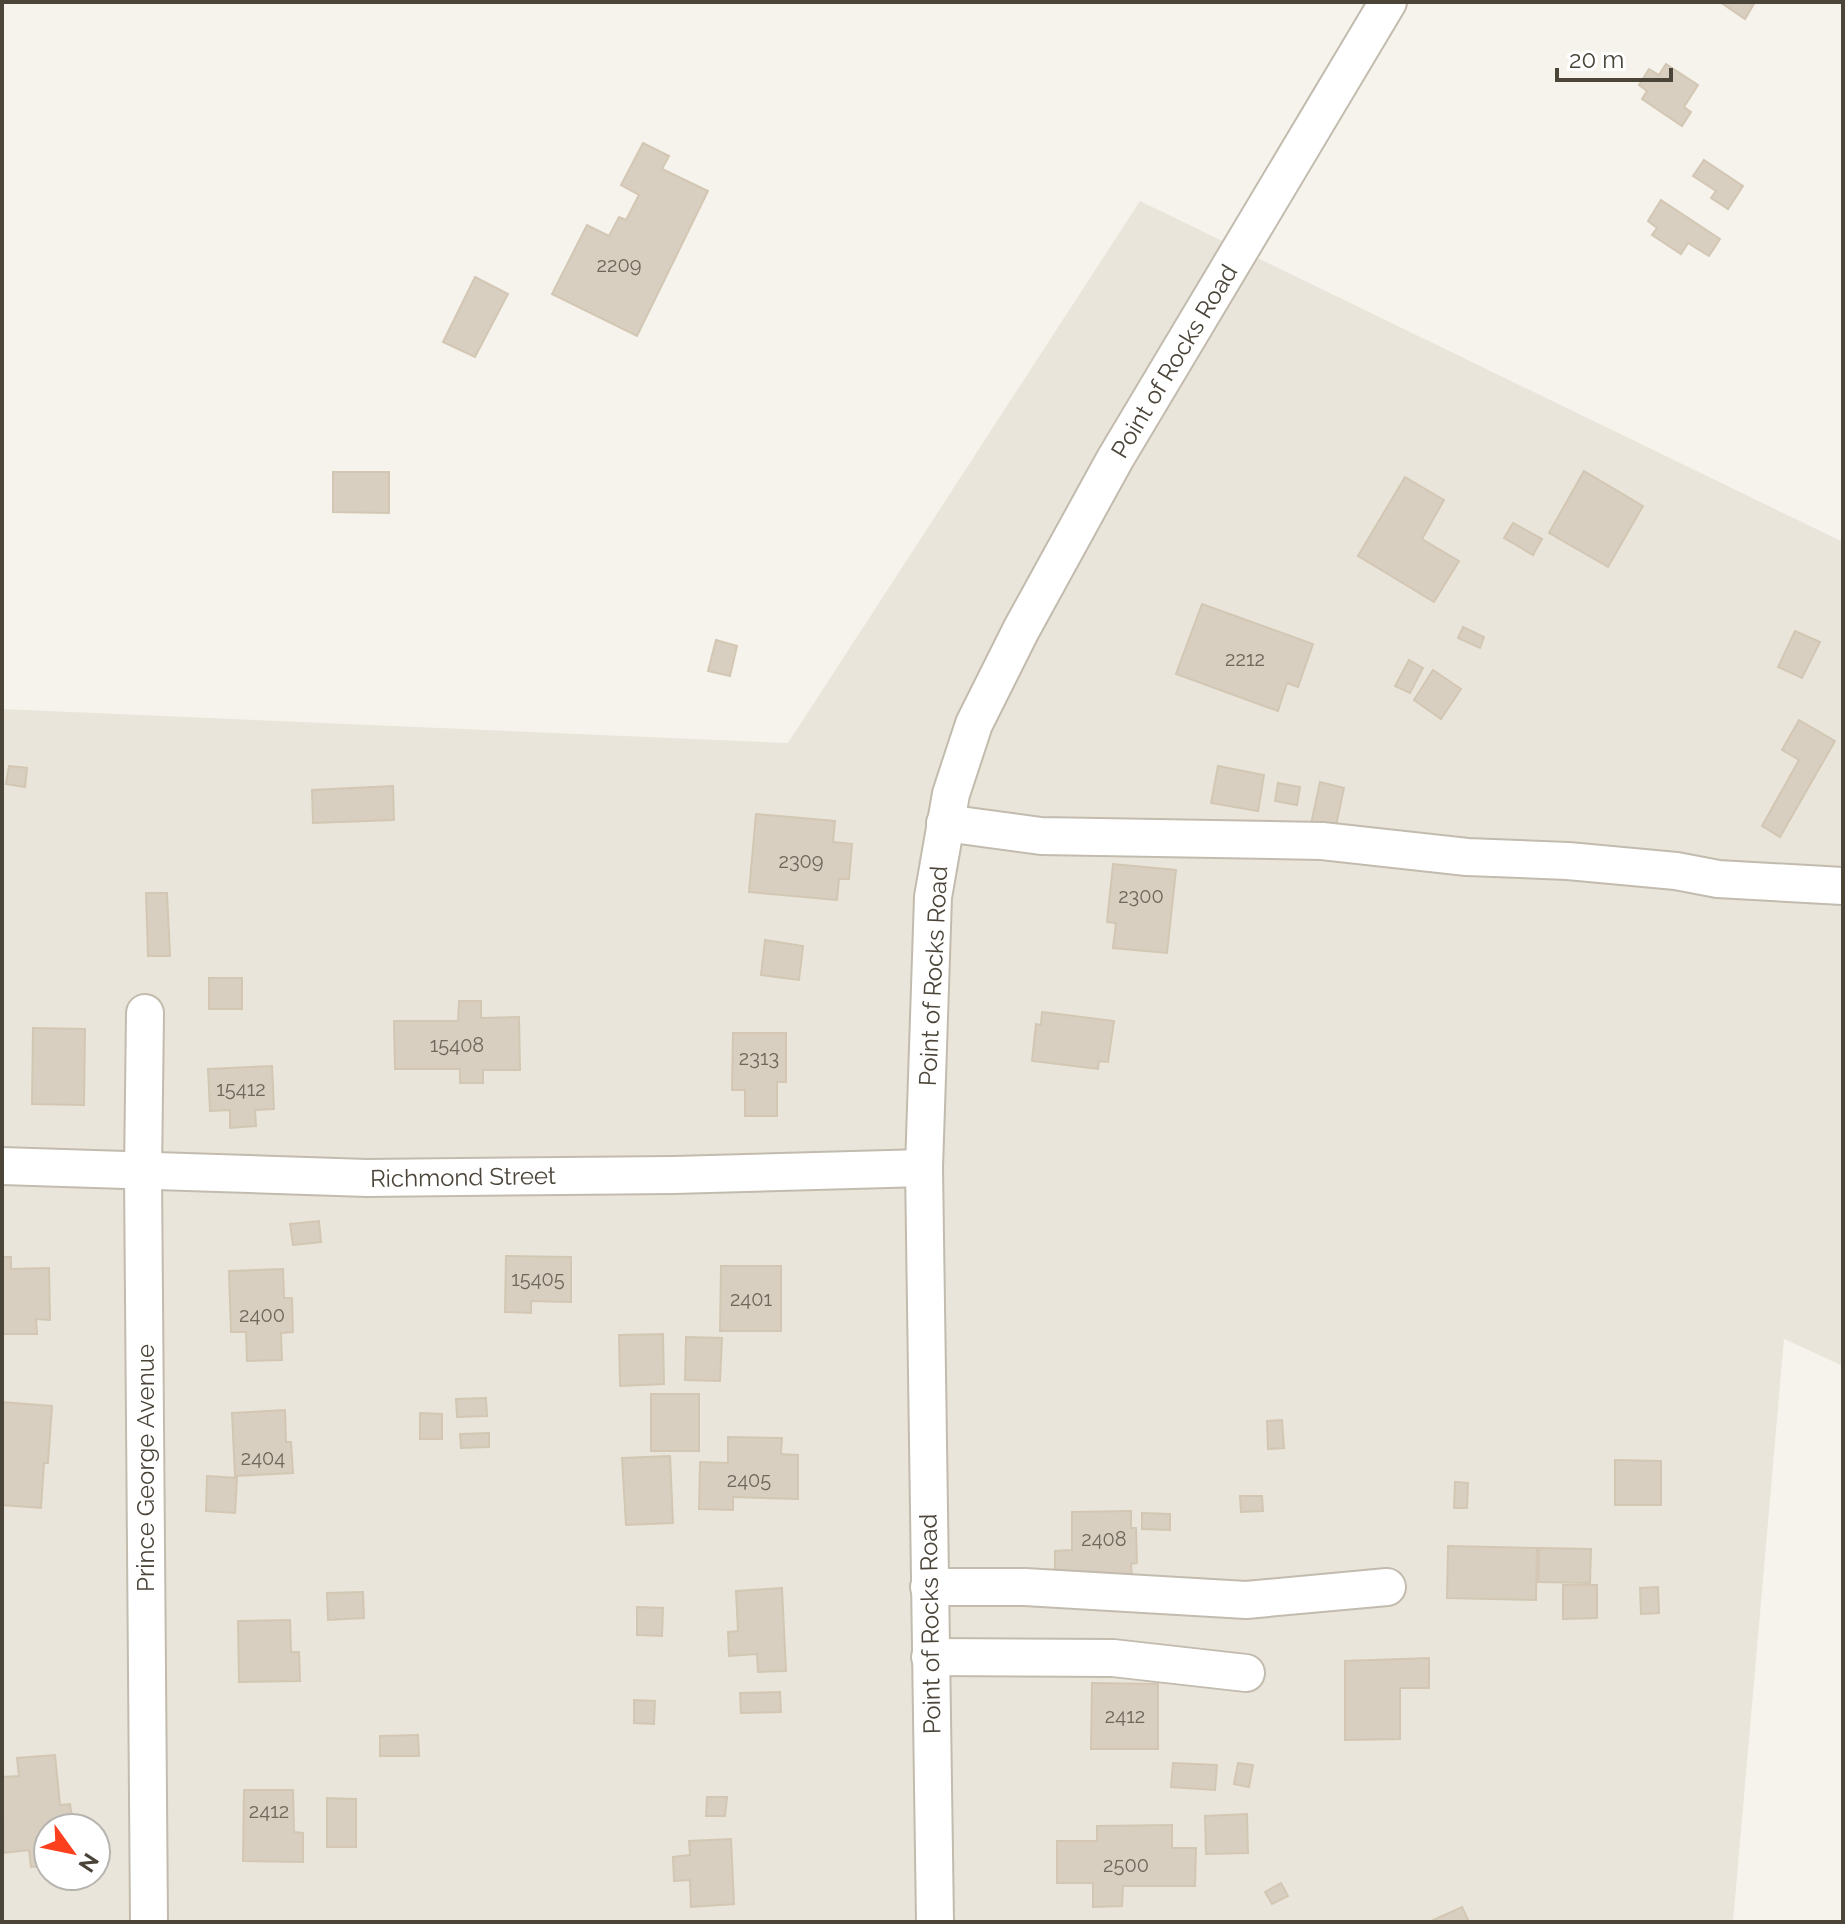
<svg xmlns="http://www.w3.org/2000/svg" width="1845" height="1924" font-family="Raleway,sans-serif">
<rect width="100%" height="100%" fill="#f6f3ec"/>
<!-- residential -->
<path fill="#eae5da" fill-rule="evenodd" d="M 1140,201 L 1843,542 L 1843,1366 L 1784,1339 L 1733,1922 L 2,1922 L 2,709 L 788,743 ZM 48,1828 L 96,1828 L 96,1876 L 48,1876 Z"/>
<!-- building -->
<g fill="#d8cfc1" stroke="#d3c7b4" stroke-width="2">
<polygon points="1720,2 1755,2 1745,19"/>
<polygon points="1666,64 1698,85 1684,107 1691,112 1682,126 1642,99 1647,91 1639,85 1649,69 1659,75"/>
<polygon points="643,143 669,156 662,169 708,191 637,336 552,294 587,225 609,236 619,217 626,220 639,195 621,185"/>
<polygon points="1704,160 1743,186 1728,209 1711,198 1716,191 1693,176"/>
<polygon points="1661,200 1720,239 1709,256 1688,243 1681,254 1652,235 1657,228 1648,221"/>
<polygon points="475,277 508,294 475,357 443,342"/>
<polygon points="1584,471 1643,506 1608,567 1549,533"/>
<polygon points="333,472 389,472 389,513 333,512"/>
<polygon points="1405,477 1444,500 1422,539 1459,561 1434,602 1358,556"/>
<polygon points="1513,523 1542,539 1533,555 1504,538"/>
<polygon points="1202,604 1313,644 1298,687 1287,683 1278,711 1176,674"/>
<polygon points="1463,627 1484,637 1480,648 1458,638"/>
<polygon points="1795,631 1820,642 1802,678 1778,667"/>
<polygon points="716,640 737,646 730,676 708,671"/>
<polygon points="1409,660 1423,668 1410,693 1395,686"/>
<polygon points="1433,670 1461,689 1441,719 1414,700"/>
<polygon points="1799,720 1835,741 1780,837 1762,826 1799,760 1782,750"/>
<polygon points="9,766 27,768 25,787 6,784"/>
<polygon points="1218,766 1264,775 1258,811 1211,803"/>
<polygon points="1320,782 1344,788 1335,830 1311,824"/>
<polygon points="1278,783 1300,787 1297,805 1275,801"/>
<polygon points="393,786 394,820 313,823 312,790"/>
<polygon points="756,814 835,821 833,842 852,844 849,879 839,879 837,900 749,892"/>
<polygon points="1113,864 1176,870 1167,953 1113,948 1116,923 1107,922"/>
<polygon points="146,893 167,893 170,956 148,956"/>
<polygon points="765,940 803,946 799,980 761,975"/>
<rect x="209" y="978" width="33" height="31"/>
<polygon points="459,1001 481,1001 481,1018 519,1017 520,1070 483,1070 483,1083 460,1083 460,1069 395,1069 394,1021 458,1021"/>
<polygon points="1042,1012 1114,1021 1108,1062 1099,1061 1098,1069 1032,1061 1036,1024 1041,1025"/>
<polygon points="33,1028 85,1029 84,1105 32,1104"/>
<polygon points="733,1033 786,1033 786,1082 777,1082 777,1116 745,1116 745,1090 732,1090"/>
<polygon points="272,1066 274,1109 255,1110 256,1126 230,1128 230,1110 210,1111 208,1069"/>
<polygon points="319,1221 321,1242 293,1245 290,1224"/>
<polygon points="506,1256 571,1257 571,1302 531,1301 531,1313 505,1312"/>
<polygon points="2,1257 11,1257 11,1269 49,1268 50,1320 36,1319 37,1334 2,1334"/>
<polygon points="721,1266 781,1266 781,1331 720,1331"/>
<polygon points="283,1269 284,1298 292,1298 293,1332 281,1333 282,1360 247,1361 246,1332 231,1332 229,1271"/>
<polygon points="663,1334 664,1384 620,1386 619,1335"/>
<polygon points="686,1337 722,1338 720,1381 685,1380"/>
<rect x="651" y="1394" width="48" height="57"/>
<polygon points="486,1398 487,1416 457,1417 456,1399"/>
<polygon points="2,1402 52,1406 48,1463 44,1463 41,1508 2,1505"/>
<polygon points="285,1410 286,1442 291,1442 293,1473 235,1476 232,1413"/>
<polygon points="420,1413 442,1414 442,1439 420,1439"/>
<polygon points="1282,1420 1284,1448 1268,1449 1267,1421"/>
<polygon points="489,1433 489,1447 461,1448 460,1434"/>
<polygon points="728,1437 782,1438 781,1454 798,1455 798,1499 733,1497 733,1510 699,1509 700,1462 728,1463"/>
<polygon points="670,1456 673,1523 626,1525 622,1458"/>
<polygon points="1615,1460 1661,1461 1661,1505 1615,1505"/>
<polygon points="207,1476 237,1478 235,1513 206,1511"/>
<polygon points="1455,1482 1468,1483 1467,1508 1454,1508"/>
<polygon points="1240,1496 1262,1496 1263,1511 1241,1512"/>
<polygon points="1131,1511 1131,1528 1136,1528 1137,1563 1131,1564 1132,1579 1055,1581 1055,1551 1072,1550 1072,1512"/>
<polygon points="1142,1513 1170,1514 1170,1530 1142,1529"/>
<polygon points="1448,1546 1537,1548 1536,1600 1447,1598"/>
<polygon points="1539,1548 1591,1549 1590,1583 1538,1582"/>
<polygon points="1563,1585 1597,1585 1597,1618 1563,1619"/>
<polygon points="1658,1587 1659,1613 1641,1614 1640,1588"/>
<polygon points="782,1588 786,1671 758,1672 757,1654 729,1656 728,1632 738,1631 736,1591"/>
<polygon points="363,1592 364,1618 328,1620 327,1593"/>
<polygon points="637,1607 663,1608 662,1636 637,1635"/>
<polygon points="290,1620 291,1652 299,1652 300,1681 239,1682 238,1621"/>
<polygon points="1429,1658 1429,1688 1400,1688 1400,1739 1345,1740 1345,1661"/>
<polygon points="1092,1683 1158,1684 1158,1749 1091,1749"/>
<polygon points="780,1692 781,1712 741,1713 740,1693"/>
<polygon points="634,1700 655,1701 654,1724 634,1723"/>
<polygon points="418,1735 419,1756 380,1756 380,1736"/>
<polygon points="55,1755 60,1805 70,1804 73,1825 48,1828 48,1866 31,1867 29,1850 4,1853 2,1777 19,1776 17,1758"/>
<polygon points="1173,1763 1217,1765 1215,1790 1171,1787"/>
<polygon points="1238,1763 1253,1765 1249,1787 1234,1784"/>
<polygon points="244,1790 293,1790 294,1832 303,1833 303,1862 243,1861"/>
<polygon points="707,1797 727,1797 725,1816 706,1816"/>
<polygon points="327,1798 356,1799 356,1847 327,1847"/>
<polygon points="1247,1814 1248,1853 1206,1854 1205,1816"/>
<polygon points="1172,1825 1172,1848 1196,1848 1195,1886 1123,1886 1122,1906 1093,1907 1093,1883 1057,1883 1057,1841 1097,1841 1097,1826"/>
<polygon points="731,1839 734,1904 691,1907 690,1880 674,1881 673,1857 690,1855 689,1841"/>
<polygon points="1281,1883 1288,1896 1272,1904 1265,1892"/>
<polygon points="1462,1907 1469,1922 1429,1922"/>
</g>
<g fill="none" stroke-linecap="round" stroke-linejoin="round">
<defs>
<g id="minor">
<polyline points="945,823 1041,836 1322,841 1467,857 1568,861 1676,871 1718,879 1843,886"/>
<polyline points="145,1013 143,1173 149,1922"/>
<polyline points="2,1166 367,1178 674,1175 924,1168"/>
<polyline points="929,1587 1025,1587 1246,1600 1387,1587"/>
<polyline points="930,1657 1113,1658 1246,1673"/>
<polyline points="935,1922 924,1168 933,897 951,794 974,724 1021,630 1115,459 1388,2"/>
</g>
</defs>
<!-- minor casing -->
<use href="#minor" stroke="#c2bbae" stroke-width="40"/>
<!-- minor -->
<use href="#minor" stroke="#fff" stroke-width="36"/>
</g>
<g text-anchor="middle" dominant-baseline="central" stroke-width="8" stroke-linejoin="round" paint-order="stroke">
<!-- number labels -->
<g font-size="20" fill="#6e675b">
<text x="619" y="265">2209</text>
<text x="1245" y="659">2212</text>
<text x="801" y="861">2309</text>
<text x="1141" y="896">2300</text>
<text x="457" y="1045">15408</text>
<text x="759" y="1058">2313</text>
<text x="241" y="1089">15412</text>
<text x="538" y="1279">15405</text>
<text x="751" y="1299">2401</text>
<text x="262" y="1315">2400</text>
<text x="263" y="1458">2404</text>
<text x="749" y="1480">2405</text>
<text x="1104" y="1539">2408</text>
<text x="1125" y="1716">2412</text>
<text x="269" y="1811">2412</text>
<text x="1126" y="1865">2500</text>
</g>
<!-- street labels -->
<g font-size="24" fill="#4b4439" stroke="#fff">
<text transform="translate(1174 361) rotate(-59)">Point of Rocks Road</text>
<text transform="translate(933 976) rotate(-87)">Point of Rocks Road</text>
<text transform="translate(463 1177) rotate(-1)">Richmond Street</text>
<text transform="translate(145 1468) rotate(-90)">Prince George Avenue</text>
<text transform="translate(930 1624) rotate(-91)">Point of Rocks Road</text>
</g>
</g>
<!-- border -->
<rect width="1845" height="1924" fill="none" stroke="#4b4439" stroke-width="8"/>
<!-- north arrow -->
<g transform="translate(72 1852) rotate(123)"><circle r="38" fill="#ffffff" stroke="#b7b4b0" stroke-width="2"/>
<path d="M0-6L14 30L0 20L-14 30Z" fill="#fc3f1d"/>
<text y="-12" font-size="22" font-weight="bold" text-anchor="middle" fill="#4b4439">N</text>
</g>
<!-- scale -->
<path d="M1557 68v12h114v-12" fill="none" stroke="#4b4439" stroke-width="4"/>
<text x="1569" y="68" font-size="24" fill="#4b4439" stroke="#ffffff" stroke-width="6" paint-order="stroke">20 m</text>
</svg>
